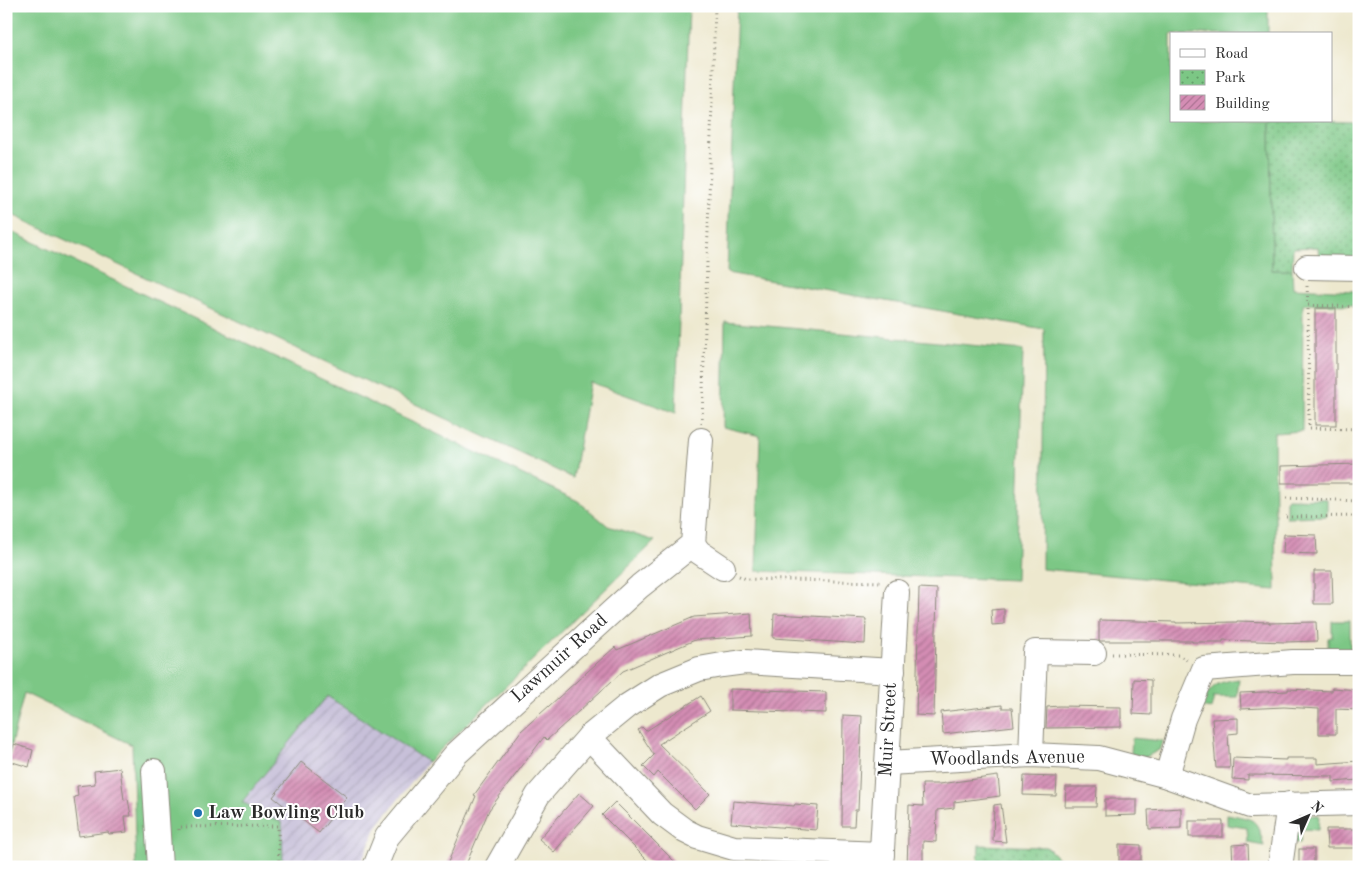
<svg xmlns="http://www.w3.org/2000/svg" width="1365" height="873" font-family="'Old Standard TT',serif">
<defs>
<pattern id="industrial-furrows" width="10" height="10" patternUnits="userSpaceOnUse" patternTransform="scale(1.25)"><rect width="10" height="10" fill="#c7c0d9"/><path d="M-1 1l2-2M0 10L10 0M9 11l2-2" fill="none" stroke="#aba5ba"/></pattern>
<pattern id="park-dots" width="8" height="8" patternUnits="userSpaceOnUse" patternTransform="scale(1.25)"><rect width="8" height="8" fill="#7cc785"/><path d="M2 2h.1M6 6h.1" fill="none" stroke="#66a26d" stroke-width="1.8" stroke-linecap="round"/></pattern>
<pattern id="building-hatch" width="6" height="6" patternUnits="userSpaceOnUse" patternTransform="scale(1.25)"><rect width="6" height="6" fill="#d48db4"/><path d="M-1 1l2-2M0 6l6-6M5 7l2-2" fill="none" stroke="#ac7393"/></pattern>
</defs>
<rect width="100%" height="100%" fill="#fff"/>
<filter id="ink" filterUnits="userSpaceOnUse"><feTurbulence type="fractalNoise" baseFrequency=".02" numOctaves="2"/><feDisplacementMap in="SourceGraphic" scale="10" xChannelSelector="R" yChannelSelector="G"/><feConvolveMatrix kernelMatrix="1 2 1 2 8 2 1 2 1" color-interpolation-filters="sRGB"/></filter>
<filter id="wash" filterUnits="userSpaceOnUse"><feTurbulence type="fractalNoise" baseFrequency=".0096" numOctaves="4" result="noise"/><feDisplacementMap in="SourceGraphic" scale="20" xChannelSelector="R" yChannelSelector="G"/><feGaussianBlur stdDeviation="1.12" result="paint"/><feColorMatrix in="noise" values="0 0 0 0 0 0 0 0 0 0 0 0 0 0 0 0 0 1.4 0 .05"/><feComposite in="paint" operator="in"/></filter>
<g filter="url(#wash)">
<rect width="100%" height="100%" fill="#ede8ce"/>
<!-- industrial -->
<polygon fill="url(#industrial-furrows)" points="327,696 428,762 377,826 359,867 283,867 282,823 241,802"/>
<!-- grass -->
<g fill="#7cc785" stroke="#547958">
<polygon points="6,6 689,6 676,413 590,382 573,478 6,212"/>
<polygon points="737,6 1268,6 1268,34 1171,34 1171,121 1270,121 1272,270 1292,270 1293,288 1355,291 1359,298 1359,305 1303,304 1302,431 1274,433 1276,590 1042,569 1044,329 727,273"/>
<polygon points="6,229 578,501 608,526 655,541 428,762 327,696 242,802 282,823 283,867 136,867 132,745 24,693 6,765"/>
<polygon points="725,322 1023,350 1016,580 756,571 760,436 723,427"/>
<polygon points="1286,498 1327,499 1327,516 1286,517"/>
<polygon points="1332,621 1350,621 1350,653 1328,653 1328,638 1332,637"/>
<path d="M 1239,679 L 1237,697 L 1214,697 L 1211,709 L 1200,707 C 1211,686 1215,682 1239,679 Z"/>
<polygon points="1132,738 1163,741 1159,750 1146,757 1131,754"/>
<path d="M 1227,814 C 1256,820 1256,817 1264,846 L 1248,843 L 1247,828 L 1227,825 Z"/>
<polygon points="1319,815 1318,830 1302,829 1300,843 1287,842 1296,825 1306,816"/>
</g>
<!-- park -->
<g fill="url(#park-dots)" stroke="#547958">
<polygon points="1270,121 1359,122 1359,260 1319,259 1318,247 1293,248 1292,270 1272,270"/>
<polygon points="979,845 1047,847 1067,867 978,867"/>
</g>
<g id="blocks">
<!-- building -->
<g fill="url(#building-hatch)">
<rect x="1315" y="308" width="21" height="117"/>
<polygon points="1359,464 1359,483 1281,483 1281,466"/>
<polygon points="1284,534 1316,535 1317,554 1283,553"/>
<polygon points="1314,571 1332,571 1333,604 1314,604"/>
<polygon points="919,588 937,589 934,716 916,715"/>
<polygon points="1004,609 1004,624 992,625 991,610"/>
<polygon points="751,613 752,636 695,640 623,671 547,740 544,737 489,810 465,867 446,867 476,796 474,795 521,731 615,647 617,650 694,617"/>
<polygon points="774,614 866,619 865,644 773,638"/>
<polygon points="1099,620 1176,622 1176,623 1237,622 1237,621 1269,622 1269,623 1316,622 1317,641 1286,642 1223,640 1223,642 1192,642 1192,641 1099,641"/>
<polygon points="1134,679 1151,680 1151,715 1133,714"/>
<polygon points="1332,688 1359,690 1359,710 1336,709 1336,734 1319,734 1319,709 1284,707 1241,709 1240,693 1288,691 1288,689 1332,691"/>
<polygon points="730,689 826,692 826,713 730,710"/>
<polygon points="701,696 710,711 659,744 710,794 695,809 658,772 654,777 643,766 654,755 638,730 642,727 646,731"/>
<polygon points="1002,705 1002,708 1012,708 1014,726 943,734 941,712"/>
<polygon points="1059,706 1121,707 1121,727 1046,728 1047,707"/>
<polygon points="843,715 862,716 858,810 855,810 854,826 842,826"/>
<polygon points="1238,718 1238,733 1228,734 1230,768 1216,768 1212,719"/>
<polygon points="14,744 33,750 29,767 9,761"/>
<polygon points="1233,758 1286,760 1286,758 1317,758 1317,764 1359,761 1359,780 1333,782 1333,776 1248,775 1248,780 1232,779"/>
<polygon points="301,762 347,797 319,833 273,797"/>
<polygon points="120,768 124,800 128,799 131,816 125,816 127,832 109,834 108,832 79,836 74,797 78,796 77,786 95,784 94,771"/>
<polygon points="998,776 1000,796 954,802 954,808 937,810 936,842 923,841 923,867 907,867 909,805 923,806 922,784 939,784"/>
<polygon points="1024,776 1057,777 1056,796 1023,795"/>
<polygon points="1066,787 1097,787 1096,807 1065,807"/>
<polygon points="579,793 594,806 554,852 539,839"/>
<polygon points="1105,799 1137,799 1137,815 1105,816"/>
<polygon points="733,801 794,806 795,804 818,806 816,830 731,823"/>
<polygon points="615,802 680,867 654,867 602,815"/>
<polygon points="1001,804 1006,842 993,841 994,805"/>
<polygon points="1181,808 1181,828 1149,829 1148,810"/>
<rect x="1189" y="821" width="34" height="16"/>
<polygon points="1326,829 1359,829 1359,848 1327,848"/>
<polygon points="1119,844 1141,845 1141,861 1131,861 1131,867 1119,867"/>
<polygon points="1248,844 1249,867 1233,867 1232,845"/>
<rect x="1299" y="849" width="15" height="18"/>
</g>
</g>
</g>
<g filter="url(#ink)">
<use href="#blocks" fill-opacity="0" stroke="#8c8a7c" stroke-width="1"/>
<g fill="none" stroke-linecap="round" stroke-linejoin="round">
<defs>
<g id="minor">
<polyline points="1307,267 1359,268"/>
<polyline points="693,544 699,552 723,568"/>
<polyline points="589,737 662,814 685,831 697,837 734,848 882,854"/>
<polyline points="1031,755 1035,652 1094,653"/>
<polyline points="888,763 1031,755 1099,758 1167,776 1250,806 1359,803"/>
<polyline points="154,771 160,867"/>
<polyline points="1167,776 1183,719 1204,669 1293,662 1359,662"/>
<polyline points="375,867 387,837 456,754 640,586 693,544 701,440"/>
<polyline points="497,867 538,795 589,737 627,706 660,685 699,669 722,665 745,662 893,671"/>
<polyline points="881,867 897,592"/>
<polyline points="1280,867 1289,804"/>
</g>
</defs>
<!-- minor casing -->
<use href="#minor" stroke="#8c8a7c" stroke-width="26"/>
<!-- path -->
<g stroke="#8c8a7c" stroke-width="3" stroke-dasharray="1 4" stroke-linecap="butt">
<polyline points="1307,286 1308,305"/>
<polyline points="1359,307 1308,305 1309,428 1359,429"/>
<polyline points="702,423 715,6"/>
<polyline points="1286,498 1359,501"/>
<polyline points="1286,517 1359,516"/>
<polyline points="739,576 746,579 882,582"/>
<polyline points="1112,654 1178,655 1187,660"/>
<polyline points="179,830 179,827 278,826 279,867"/>
</g>
<!-- minor -->
<use href="#minor" stroke="#fff" stroke-width="24"/>
</g>
</g>
<!-- markers -->
<circle fill="#1f6fb2" stroke="#fff" stroke-width="2" cx="198" cy="813" r="5"/>
<g text-anchor="middle" dominant-baseline="central" stroke-width="4" stroke-linejoin="round" paint-order="stroke">
<!-- street labels -->
<g font-size="19" fill="#2b2b2b" stroke="#fff">
<text transform="translate(560 659) rotate(-42)">Lawmuir Road</text>
<text transform="translate(889 730) rotate(-87)">Muir Street</text>
<text transform="translate(1007 759) rotate(-1)">Woodlands Avenue</text>
</g>
<!-- poi labels -->
<g font-size="19" font-weight="bold" fill="#2b2b2b" stroke="#fff" text-anchor="start">
<text x="208" y="813">Law Bowling Club</text>
</g>
</g>
<!-- margin -->
<rect width="1365" height="873" fill="none" stroke="#fff" stroke-width="25"/>
<!-- legend -->
<rect x="1170" y="32" width="162" height="90" fill="#ffffff" stroke="#aaaaaa"/>
<rect x="1180" y="49" width="25" height="8" fill="#ffffff" stroke="#aaaaaa"/>
<text x="1215" y="58" font-size="15" fill="#2b2b2b">Road</text>
<rect x="1180" y="70" width="25" height="15" fill="url(#park-dots)" stroke="#aaaaaa"/>
<text x="1215" y="82" font-size="15" fill="#2b2b2b">Park</text>
<rect x="1180" y="95" width="25" height="15" fill="url(#building-hatch)" stroke="#aaaaaa"/>
<text x="1215" y="108" font-size="15" fill="#2b2b2b">Building</text>
<!-- north arrow -->
<g transform="translate(1308 816) rotate(45)" stroke="#ffffff" stroke-width="4" paint-order="stroke">
<path d="M0-4L9 19L0 12L-9 19Z" fill="#2b2b2b"/>
<text y="-8" font-size="14" font-weight="bold" text-anchor="middle" fill="#2b2b2b">N</text>
</g>
</svg>
